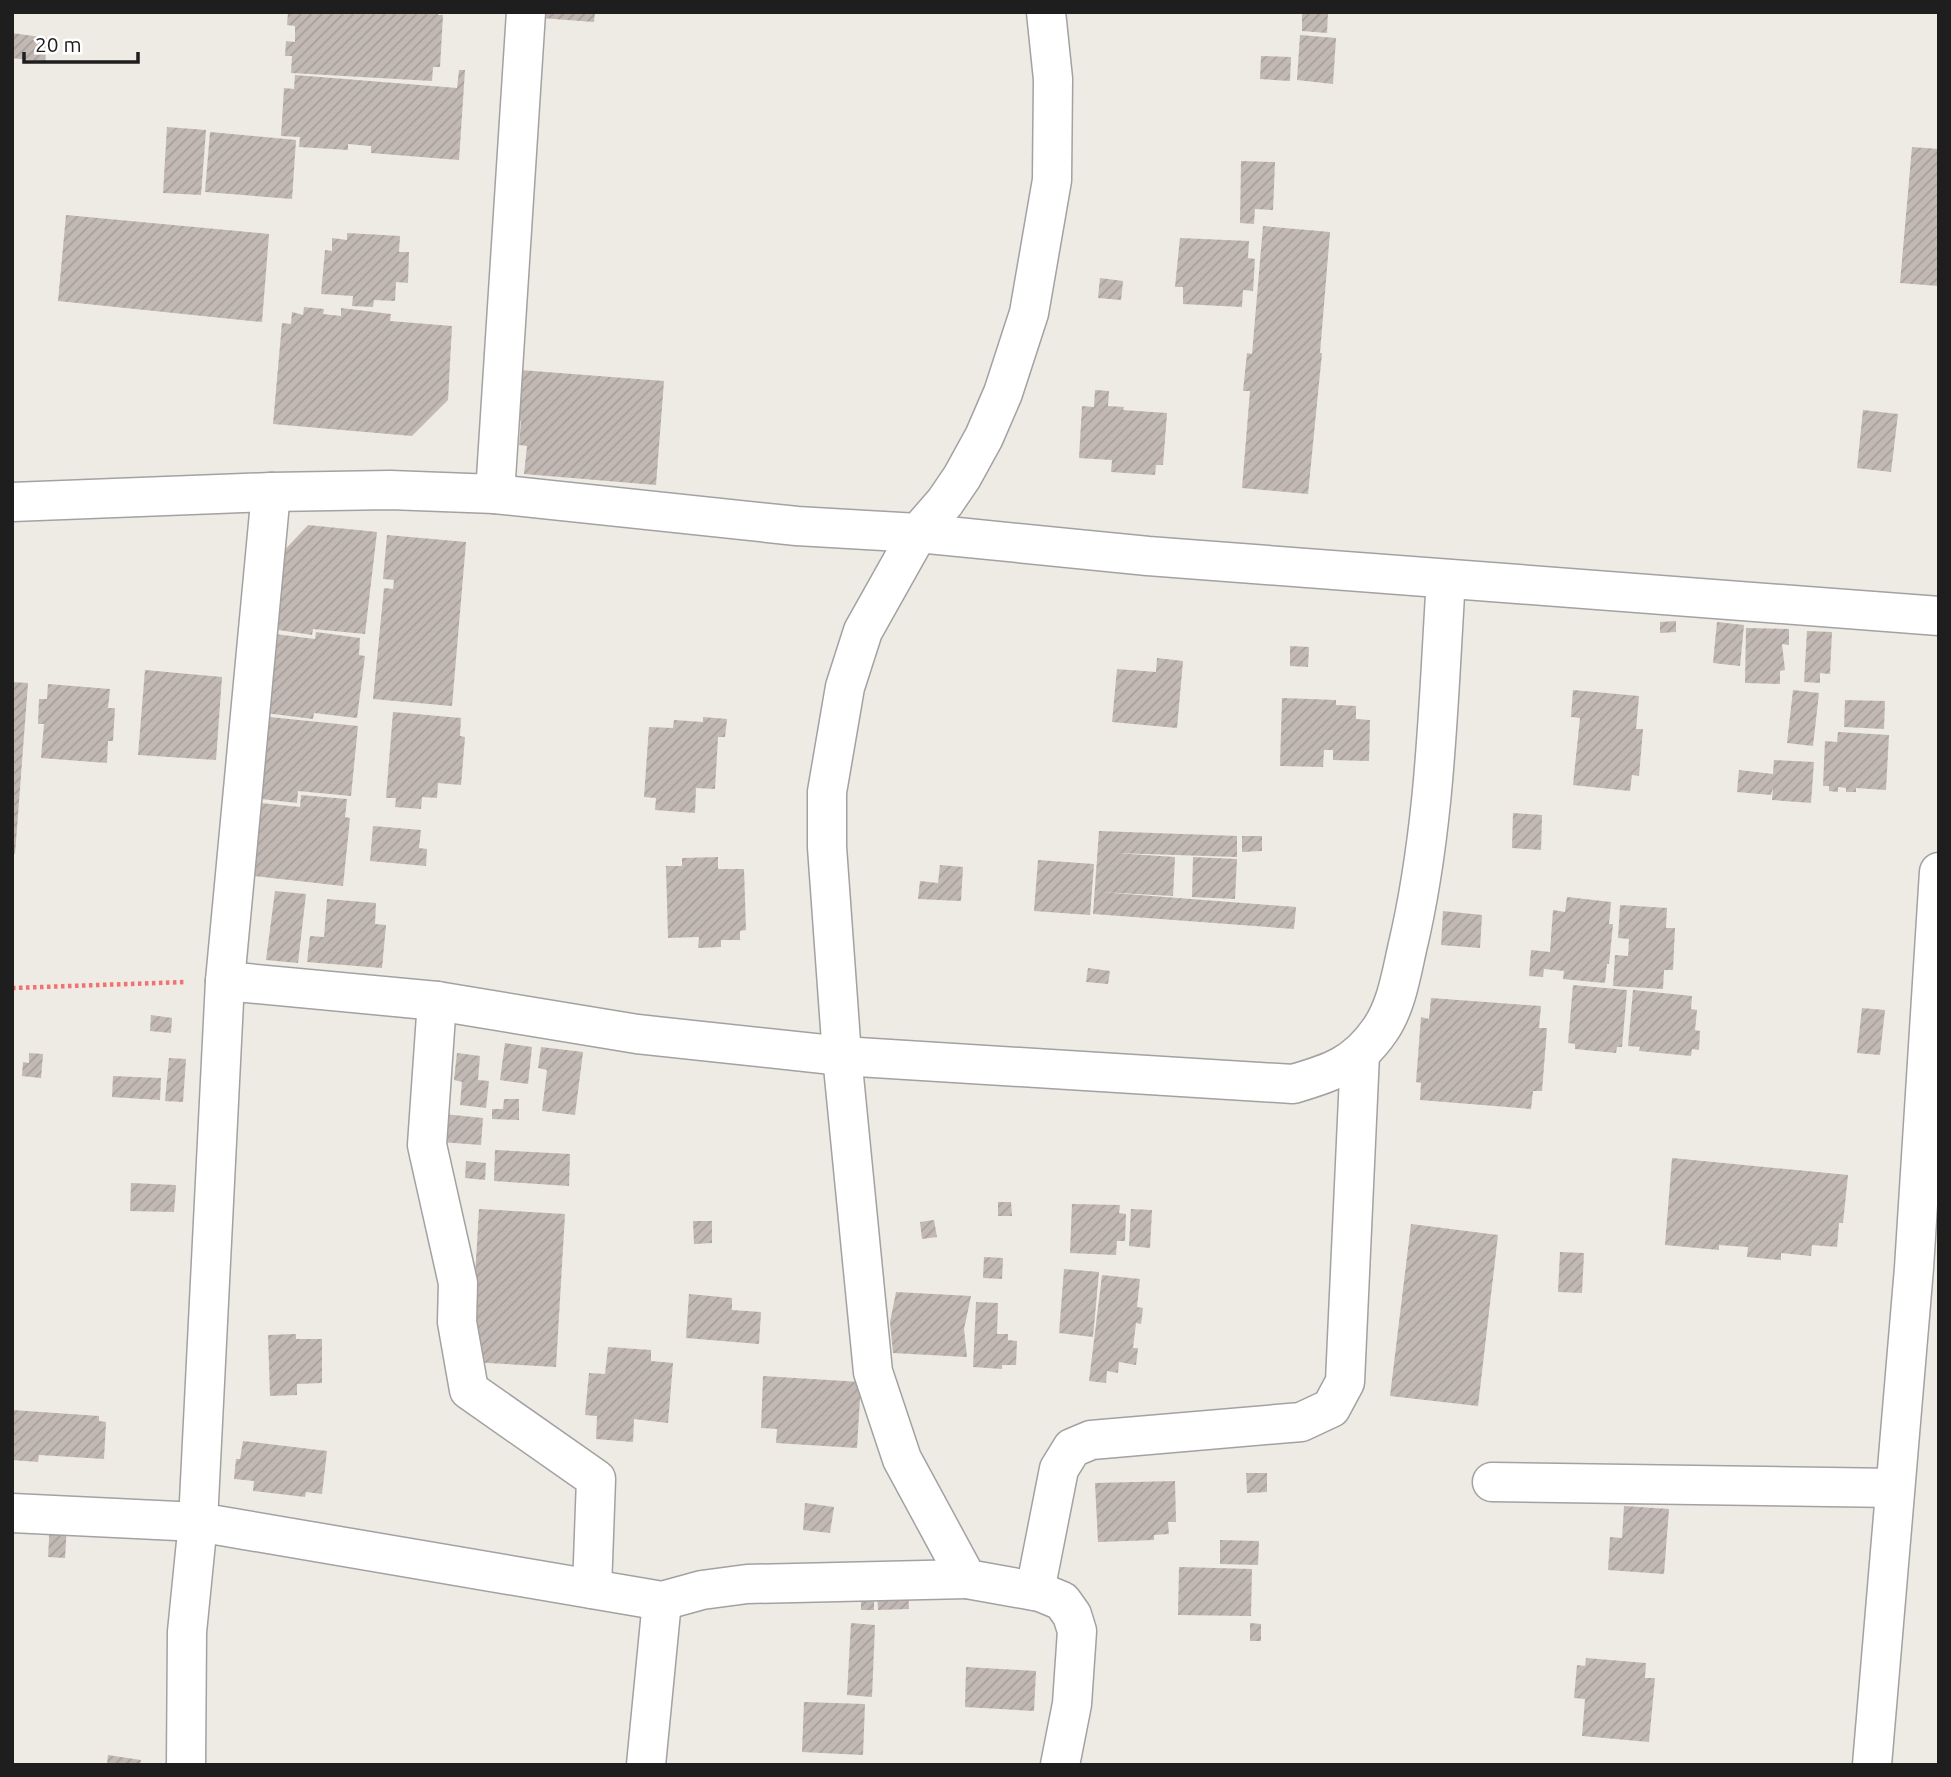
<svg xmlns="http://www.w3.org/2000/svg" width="1951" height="1777" font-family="Ubuntu,sans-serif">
<defs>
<pattern id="building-hatch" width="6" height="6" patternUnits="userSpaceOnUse" patternTransform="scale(1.75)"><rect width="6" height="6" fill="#c3b9b4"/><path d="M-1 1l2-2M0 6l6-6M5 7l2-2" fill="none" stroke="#a79f9a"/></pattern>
</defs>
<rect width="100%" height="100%" fill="#eeeae4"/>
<!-- building -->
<g fill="url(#building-hatch)">
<polygon points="288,12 439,12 438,15 443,15 440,67 433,67 432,81 291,73 292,56 285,56 286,41 295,42 295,26 287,25"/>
<polygon points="541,12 595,12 594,22 541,18"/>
<polygon points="1302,12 1328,12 1327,33 1302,31"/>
<polygon points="12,33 48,38 45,62 12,58"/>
<polygon points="1300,35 1336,38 1333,84 1297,80"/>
<polygon points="1261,56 1291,57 1290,81 1260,79"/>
<polygon points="459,70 465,70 459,160 371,153 371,146 348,144 348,150 299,147 300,137 281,136 284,88 294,89 295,75 457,88"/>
<polygon points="167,127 206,130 201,195 163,193"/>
<polygon points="210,132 296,140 292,199 205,192"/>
<polygon points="1912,147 1939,149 1939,286 1900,283"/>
<polygon points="1241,161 1275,162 1273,210 1255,209 1254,224 1240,223"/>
<polygon points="66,215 269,234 262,322 58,301"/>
<polygon points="1263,226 1330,232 1320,353 1322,353 1308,494 1242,488 1250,391 1243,391 1247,353 1252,354"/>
<polygon points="347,233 400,236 399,252 409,252 408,283 396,282 395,301 374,300 373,307 352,306 353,296 321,294 325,250 332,251 332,238 347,240"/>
<polygon points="1180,238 1249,241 1248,258 1255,259 1253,291 1243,290 1242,307 1183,304 1183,287 1175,287"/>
<polygon points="1100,278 1123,281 1121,300 1098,298"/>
<polygon points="304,307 324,309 323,314 341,316 341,308 391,314 390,321 452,326 448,400 412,436 273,424 282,323 291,324 292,312 303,315"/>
<polygon points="520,370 664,381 656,485 524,474 527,446 519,445 521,421 510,421"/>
<polygon points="1095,390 1109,391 1108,406 1124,407 1123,410 1167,413 1163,465 1156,465 1155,475 1111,472 1112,460 1079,458 1082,406 1094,407"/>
<polygon points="1863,410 1898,414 1891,472 1857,468"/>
<polygon points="308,525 377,532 365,634 313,629 312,635 272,629 279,556"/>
<polygon points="387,535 466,542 452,706 373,699 384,588 393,589 394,580 383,579"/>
<polygon points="1676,621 1676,632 1660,633 1660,622"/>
<polygon points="1717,622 1744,625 1740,666 1713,663"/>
<polygon points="1746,628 1789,629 1789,645 1782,644 1785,670 1780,671 1780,684 1745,683"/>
<polygon points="1807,631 1832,632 1830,674 1820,673 1820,683 1804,682"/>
<polygon points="316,632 360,638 359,655 365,656 357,718 314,713 313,719 257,712 267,633 315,639"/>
<polygon points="1290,646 1309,647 1308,667 1290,666"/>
<polygon points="1157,658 1183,661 1177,728 1112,722 1117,669 1156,672"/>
<polygon points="145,670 222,677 216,760 138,755"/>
<polygon points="12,682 28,683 15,854 12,853"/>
<polygon points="48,684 110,689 108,708 115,708 113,741 108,741 107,763 41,758 44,724 38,724 39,699 47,699"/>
<polygon points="1573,690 1639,696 1636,729 1643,729 1639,776 1632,775 1630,791 1573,785 1580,718 1571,717"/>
<polygon points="1793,690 1819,693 1813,746 1787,743"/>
<polygon points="1282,698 1336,700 1336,705 1356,706 1356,719 1370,720 1369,761 1333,760 1333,750 1324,750 1323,767 1280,766"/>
<polygon points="1845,700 1885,701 1884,729 1844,727"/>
<polygon points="393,712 461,718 460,736 465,737 461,785 438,783 437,798 422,797 421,809 395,807 396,798 386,798"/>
<polygon points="260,716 358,726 351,796 298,791 297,803 252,798"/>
<polygon points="703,717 727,719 725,737 718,737 715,789 696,788 695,813 655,810 656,798 644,797 649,727 673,728 674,720 703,722"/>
<polygon points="1838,732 1889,735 1886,790 1856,788 1856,792 1846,792 1846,788 1838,787 1838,792 1829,791 1829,786 1823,786 1825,741 1837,742"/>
<polygon points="1774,760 1814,762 1811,803 1772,800 1773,787 1771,795 1737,792 1739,770 1773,774"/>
<polygon points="301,795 347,799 345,817 350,818 343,886 244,875 251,802 300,807"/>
<polygon points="1513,813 1542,815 1541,850 1512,848"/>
<polygon points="373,826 421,830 419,848 427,849 426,866 370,861"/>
<polygon points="1099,831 1237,836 1237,857 1115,853 1175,857 1173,896 1100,892 1296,907 1294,929 1093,914"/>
<polygon points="1242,836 1262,836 1262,851 1242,852"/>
<polygon points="718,857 718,869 744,869 746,930 740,931 740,940 721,940 721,947 698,948 699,937 668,938 666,866 682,866 682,858"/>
<polygon points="1193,857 1237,859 1235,899 1192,897"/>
<polygon points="1038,860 1094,864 1090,915 1034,911"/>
<polygon points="940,865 963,867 961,901 918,899 920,881 938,883"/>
<polygon points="275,891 306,894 298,963 266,960"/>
<polygon points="1567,897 1611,902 1609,924 1613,924 1609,964 1607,964 1605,983 1563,979 1564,971 1544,969 1543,977 1529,976 1531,950 1550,952 1553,910 1565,912"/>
<polygon points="327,899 376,903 375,924 386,925 382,968 307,962 310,936 324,937"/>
<polygon points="1620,905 1667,908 1666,928 1675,928 1673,970 1664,970 1663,989 1613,986 1615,955 1628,956 1629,939 1618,938"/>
<polygon points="1443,911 1482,915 1480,948 1441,945"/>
<polygon points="1088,968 1110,971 1108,984 1086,982"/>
<polygon points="1573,985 1627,990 1622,1047 1617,1047 1616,1053 1575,1049 1575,1044 1568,1043"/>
<polygon points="1633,990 1692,996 1691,1009 1697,1010 1695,1030 1700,1031 1699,1050 1692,1049 1691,1056 1639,1051 1640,1047 1628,1046"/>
<polygon points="1431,998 1541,1006 1539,1028 1547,1028 1542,1091 1533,1091 1531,1109 1420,1100 1421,1083 1416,1082 1421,1017 1429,1019"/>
<polygon points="1862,1008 1885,1010 1880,1055 1857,1053"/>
<polygon points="151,1015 172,1018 171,1033 150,1031"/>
<polygon points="505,1043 532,1047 528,1084 500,1080"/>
<polygon points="541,1047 583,1052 575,1115 542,1111 547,1070 538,1068"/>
<polygon points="29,1053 43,1054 41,1078 22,1076 23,1062 29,1063"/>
<polygon points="457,1053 480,1056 478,1080 489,1081 486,1108 460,1105 462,1082 454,1080"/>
<polygon points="169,1058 186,1059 183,1102 165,1101"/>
<polygon points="113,1076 161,1078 160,1100 112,1097"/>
<polygon points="504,1099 519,1099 519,1120 492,1119 492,1109 503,1109"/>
<polygon points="444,1114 483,1118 481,1145 441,1142"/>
<polygon points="495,1150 570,1154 569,1186 494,1181"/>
<polygon points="1672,1158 1848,1175 1843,1223 1839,1223 1837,1247 1812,1245 1811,1256 1781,1253 1781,1260 1747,1257 1748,1247 1719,1245 1719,1250 1665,1245"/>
<polygon points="466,1161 486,1163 485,1180 465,1178"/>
<polygon points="131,1183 176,1185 174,1212 130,1211"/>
<polygon points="998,1202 1011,1202 1012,1216 998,1216"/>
<polygon points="1072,1204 1120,1205 1119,1213 1126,1214 1125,1241 1117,1241 1116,1255 1070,1253"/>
<polygon points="479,1209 565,1214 556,1367 470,1362"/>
<polygon points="1131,1209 1152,1210 1150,1248 1129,1246"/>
<polygon points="934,1220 937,1237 922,1239 920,1222"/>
<polygon points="693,1221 712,1221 712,1243 694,1244"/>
<polygon points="1411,1224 1498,1235 1478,1406 1390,1396"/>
<polygon points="1560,1252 1584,1253 1582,1293 1558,1292"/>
<polygon points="984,1257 1003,1258 1002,1279 983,1278"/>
<polygon points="1064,1269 1099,1272 1093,1337 1059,1333"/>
<polygon points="1102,1275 1140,1279 1137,1307 1143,1308 1141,1324 1136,1323 1133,1348 1138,1348 1136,1365 1119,1362 1118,1373 1107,1371 1106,1383 1089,1381"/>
<polygon points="896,1292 971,1296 964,1329 967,1357 893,1353 890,1322"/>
<polygon points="689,1294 732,1298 732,1310 761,1312 759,1344 686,1338"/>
<polygon points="976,1302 998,1303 997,1334 1008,1334 1008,1340 1017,1341 1016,1365 1002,1365 1002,1369 973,1367"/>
<polygon points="296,1334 296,1339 322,1339 322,1383 297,1384 297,1395 270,1396 268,1335"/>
<polygon points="608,1347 651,1350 651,1361 673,1363 668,1423 634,1419 633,1442 596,1439 597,1416 585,1415 589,1373 605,1374"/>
<polygon points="763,1376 861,1382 857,1448 776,1443 777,1429 761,1428"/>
<polygon points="12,1410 99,1416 99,1421 106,1422 104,1459 39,1455 38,1462 12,1460"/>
<polygon points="243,1441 327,1451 322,1494 306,1492 305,1497 253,1491 254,1481 234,1479 236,1459 240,1459"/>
<polygon points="1246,1473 1267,1473 1267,1492 1247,1493"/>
<polygon points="1175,1481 1176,1522 1168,1522 1169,1534 1154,1535 1154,1540 1098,1542 1095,1483"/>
<polygon points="805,1503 834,1507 830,1533 803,1530"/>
<polygon points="1624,1506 1669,1509 1664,1574 1608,1570 1610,1537 1622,1538"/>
<polygon points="50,1522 67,1524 65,1558 48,1557"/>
<polygon points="1220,1540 1259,1541 1258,1565 1220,1564"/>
<polygon points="1179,1567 1252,1569 1251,1616 1178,1615"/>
<polygon points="908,1588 909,1609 878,1610 877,1591"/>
<rect x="861" y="1592" width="13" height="18"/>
<polygon points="851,1623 875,1625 872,1697 847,1695"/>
<polygon points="1250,1623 1261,1624 1261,1641 1250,1641"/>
<polygon points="1586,1658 1646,1663 1645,1678 1655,1678 1649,1742 1582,1736 1585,1699 1574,1698 1577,1665 1585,1666"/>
<polygon points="966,1667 1036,1671 1034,1711 965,1707"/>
<polygon points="804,1702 865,1704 863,1755 802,1752"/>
<polygon points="108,1755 141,1760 140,1765 107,1765"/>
</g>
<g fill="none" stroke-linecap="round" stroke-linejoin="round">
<defs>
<g id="minor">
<polyline points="1046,12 1053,79 1052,180 1029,313 1003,393 984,437 962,477 945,502 918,533 863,631 845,687 827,792 827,847 842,1056 873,1372 902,1459 967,1579 1040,1592 1062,1601 1072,1615 1077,1631 1072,1704 1060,1765"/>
<polyline points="495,494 526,12"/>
<polyline points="12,502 271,492 390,490 495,494 797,526 918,533 1148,556 1939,616"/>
<path d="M 225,981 L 437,1001 L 637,1034 L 842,1056 L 1293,1084 C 1331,1073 1356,1065 1380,1030 C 1396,1007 1401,976 1407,949 C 1436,828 1438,702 1446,579"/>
<polyline points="437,1001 427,1145 458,1283 457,1322 469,1390 596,1479 592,1589"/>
<polyline points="1492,1482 1895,1488"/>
<polyline points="12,1513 198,1522 225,981 271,492"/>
<polyline points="1035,1591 1059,1469 1072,1448 1091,1440 1301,1422 1331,1408 1345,1382 1360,1054"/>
<polyline points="186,1765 187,1632 198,1522 662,1601 702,1590 747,1584 967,1579"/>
<polyline points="646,1765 662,1601"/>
<polyline points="1872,1765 1914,1268 1939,872"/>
</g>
</defs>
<!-- minor casing -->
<use href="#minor" stroke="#a2a2a2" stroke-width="41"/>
<!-- path -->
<polyline stroke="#f27272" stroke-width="4.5" stroke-dasharray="3.5 3.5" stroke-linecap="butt" points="12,988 186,982"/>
<!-- minor -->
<use href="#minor" stroke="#fff" stroke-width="38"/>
</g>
<!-- border -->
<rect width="1951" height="1777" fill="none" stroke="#1e1e1e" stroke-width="28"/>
<!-- scale -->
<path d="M24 52v10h114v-10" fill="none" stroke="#1e1e1e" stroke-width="3.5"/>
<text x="35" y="52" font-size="21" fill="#1e1e1e" stroke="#ffffff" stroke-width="5" paint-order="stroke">20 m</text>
</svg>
